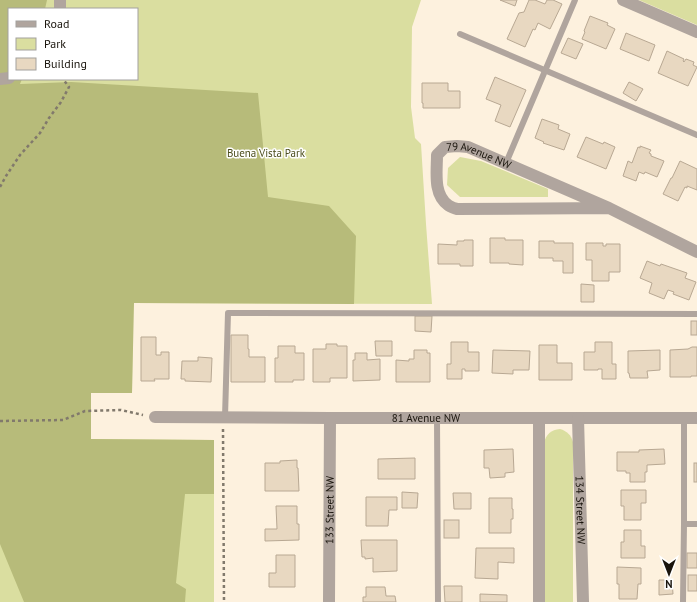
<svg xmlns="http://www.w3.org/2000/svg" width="697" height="602" font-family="'PT Sans',sans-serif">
<rect width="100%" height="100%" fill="#fdf1de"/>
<!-- green -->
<g fill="#dadea0" fill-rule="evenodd">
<path d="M 0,0 L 421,0 L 412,27 L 411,107 L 415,138 L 421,144 L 426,224 L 432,304 L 133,303 L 132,393 L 91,393 L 91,439 L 214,440 L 214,602 L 0,602 ZM 9,9 L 137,9 L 137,79 L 9,79 Z"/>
<polygon points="639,0 697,0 697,25"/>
<polygon points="460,157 481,161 548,189 548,197 460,197 447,185 448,168"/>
<path d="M 560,429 C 567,431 571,435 573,442 L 573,602 L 545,602 L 544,443 C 546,434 551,430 560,429 Z"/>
</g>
<!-- forest -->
<polygon fill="#b7bb7a" points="0,0 47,0 45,9 9,9 9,79 22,79 20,84 71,82 258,93 268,197 329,206 356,236 354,304 134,303 132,393 91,393 91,439 214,440 214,494 185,494 176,583 186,589 185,602 24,602 0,544"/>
<!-- building -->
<g fill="#e8d8c1" stroke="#b8a893">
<polygon points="500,0 517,0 515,6"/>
<polygon points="529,0 535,0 545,4 547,0 553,0 562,4 550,29 538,23 535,30 533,29 525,47 507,39 519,13 524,12"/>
<polygon points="590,16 608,23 607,25 615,29 606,49 582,39 585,32 584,31"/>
<polygon points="626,33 655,45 649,61 620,49"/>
<polygon points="568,38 583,44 576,59 561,53"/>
<polygon points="667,51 684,59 683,61 684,62 686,59 694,62 693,65 697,67 688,86 658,73"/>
<polygon points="495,77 526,90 510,127 495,121 501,105 486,99"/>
<polygon points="629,82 643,89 636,101 623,93"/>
<polygon points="422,83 448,83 448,91 460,91 460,108 423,108 423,103 422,103"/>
<polygon points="542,119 559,125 558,129 570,134 564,150 543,143 544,142 535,138"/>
<polygon points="586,137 603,144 604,142 615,147 606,169 577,157"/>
<polygon points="640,146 651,150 649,153 651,154 651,156 664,161 657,177 645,172 644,174 639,172 636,181 623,176 628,161 632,163 638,147 640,148"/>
<polygon points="680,161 697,169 697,190 687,186 687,188 685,187 678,201 663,194 671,178 672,178"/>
<polygon points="490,238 505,238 505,240 523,240 523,265 509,264 509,263 490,263"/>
<polygon points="464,240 473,240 473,266 460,266 460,264 438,264 438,244 457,245 457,241 464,241"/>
<polygon points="539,241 554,241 554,243 573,243 573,273 563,273 563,261 553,261 553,258 539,258"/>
<polygon points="586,243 603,243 603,246 606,246 606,244 620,244 620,272 609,272 609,281 592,281 592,260 586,260"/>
<polygon points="647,261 660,266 661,264 687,273 685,278 696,282 689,300 673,294 674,292 668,290 664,299 649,293 652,283 640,278"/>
<polygon points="581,284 594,285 594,302 581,302"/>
<polygon points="415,316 432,316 431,332 415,331"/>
<rect x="691" y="321" width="6" height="14"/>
<polygon points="231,335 248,335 248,349 249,349 249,357 265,357 265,382 231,382"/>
<polygon points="141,337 156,337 156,355 161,355 161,352 169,352 169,379 154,379 155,381 141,381"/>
<polygon points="375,341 392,341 392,356 376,356"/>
<polygon points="451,342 468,342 468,352 479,352 479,371 465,371 465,369 462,369 462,379 447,379 447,364 451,364"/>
<polygon points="595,342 612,342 612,364 616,364 616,379 602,379 602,369 598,369 598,370 584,370 584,352 595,352"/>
<polygon points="326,344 337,344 337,346 347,346 347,378 330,378 330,382 313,382 313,349 326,349"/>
<polygon points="539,345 557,345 557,363 572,363 572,380 539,380"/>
<polygon points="278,346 295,346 295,353 304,353 304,380 293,380 293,382 275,382 275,358 278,358"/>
<polygon points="692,347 697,347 697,376 691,376 691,377 670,377 670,350 688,349"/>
<polygon points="414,350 427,350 427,353 430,353 430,382 396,382 396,360 409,361 409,359 414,359"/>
<polygon points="493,350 530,351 529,370 513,370 513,374 492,373"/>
<polygon points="660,350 660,370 647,371 648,378 630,378 629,373 628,373 628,351"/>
<polygon points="355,353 367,353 367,360 380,359 380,380 353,381 353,360 355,360"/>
<polygon points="198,357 212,358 211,382 185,381 185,379 181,379 182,361 198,361"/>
<polygon points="513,449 514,472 505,473 505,477 490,478 489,468 484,468 484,450"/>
<polygon points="664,449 665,464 647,465 647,472 645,472 645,482 630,482 630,473 626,473 626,471 617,471 617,452 639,452 639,450"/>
<polygon points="415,458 415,479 378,479 378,459"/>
<polygon points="297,460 297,468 298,468 299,491 265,491 265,463 280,463 280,461"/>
<rect x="694" y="463" width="3" height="19"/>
<polygon points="621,490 646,490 646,503 641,503 641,520 624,520 624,506 621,506"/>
<polygon points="402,492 418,493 417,508 402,508"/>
<polygon points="453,493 471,493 471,509 454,509"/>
<polygon points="366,497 397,497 397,510 389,510 388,526 366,526"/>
<polygon points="489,498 512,498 512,509 513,509 513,519 511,519 511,533 489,533"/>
<polygon points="276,506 297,506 297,524 299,524 299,540 265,541 265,529 277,529"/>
<rect x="444" y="520" width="15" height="18"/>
<polygon points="624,530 641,530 641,546 645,546 645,558 621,558 621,542 624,542"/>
<polygon points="361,540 397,540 397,571 373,572 373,558 365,559 365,557 362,557"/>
<polygon points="476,548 514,548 514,563 498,562 498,579 475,578"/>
<rect x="687" y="553" width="10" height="15"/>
<polygon points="276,555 295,555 295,587 269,587 269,573 276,573"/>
<polygon points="617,567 641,568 641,584 638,584 637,599 619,599 619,584 617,584"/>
<rect x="688" y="575" width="9" height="16"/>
<polygon points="659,580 672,580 673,594 659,595"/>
<polygon points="444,586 462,586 462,602 445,602"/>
<polygon points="366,587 385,587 386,596 395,596 396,602 363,602 363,597 366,597"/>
<polygon points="480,594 507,595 507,602 480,602"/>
</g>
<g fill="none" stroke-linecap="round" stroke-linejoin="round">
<!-- path -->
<g stroke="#81796c" stroke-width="2.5" stroke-dasharray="3 3" stroke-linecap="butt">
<polyline points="0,187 6,176 20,155 40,133 49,118 61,102 69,87 63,79"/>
<polyline points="0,421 63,420 85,411 121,410 143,415"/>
<polyline points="223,429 224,602"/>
</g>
<!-- lane -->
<g stroke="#b0a59e" stroke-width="6">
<polyline points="460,34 697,135"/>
<polyline points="506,163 575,0"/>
<polyline points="225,417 228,313 697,314"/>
<polyline points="437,417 438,602"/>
<polyline points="684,524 697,524"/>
<polyline points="683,602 684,524 684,418"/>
</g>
<!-- street -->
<g stroke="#b0a59e" stroke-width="12">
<polyline points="623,0 697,32"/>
<polyline points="60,9 60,0"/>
<polyline points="0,79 9,78"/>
<path id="s1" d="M 609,208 L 457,209 C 454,208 450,207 448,205 C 433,194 437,172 437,155 L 445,147 L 457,146 L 468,147 L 609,208 L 697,252"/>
<path id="s2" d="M 155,417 L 330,418 L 697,418"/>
<polyline points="539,418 539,602"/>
<path id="s3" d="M 578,418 L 583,602"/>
<path id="s4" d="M 329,602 L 330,418"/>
</g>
</g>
<g text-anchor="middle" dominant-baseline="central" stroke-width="3" stroke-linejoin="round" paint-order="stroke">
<!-- park labels -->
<g font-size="11" fill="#4b4d1c" stroke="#fff">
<text x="266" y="153">Buena Vista Park</text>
</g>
<!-- street labels -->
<g font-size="11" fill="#19140c" stroke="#fff">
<text stroke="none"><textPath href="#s1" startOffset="262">79 Avenue NW</textPath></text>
<text stroke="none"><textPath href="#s2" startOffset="271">81 Avenue NW</textPath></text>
<text stroke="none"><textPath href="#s4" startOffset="92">133 Street NW</textPath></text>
<text stroke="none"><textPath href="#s3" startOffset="92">134 Street NW</textPath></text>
</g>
</g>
<!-- legend -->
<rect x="8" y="8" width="130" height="72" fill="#ffffff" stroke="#a3a19e"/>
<rect x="16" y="21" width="20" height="6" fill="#b0a59e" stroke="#a3a19e"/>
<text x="44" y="28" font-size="12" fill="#19140c">Road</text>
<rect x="16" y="38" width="20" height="12" fill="#dadea0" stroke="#a3a19e"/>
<text x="44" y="48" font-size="12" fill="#19140c">Park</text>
<rect x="16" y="58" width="20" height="12" fill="#e8d8c1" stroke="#a3a19e"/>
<text x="44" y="68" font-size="12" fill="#19140c">Building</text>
<!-- north arrow -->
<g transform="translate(669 574) rotate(180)" stroke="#ffffff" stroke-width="3" paint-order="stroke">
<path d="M0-3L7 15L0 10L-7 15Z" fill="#19140c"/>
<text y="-6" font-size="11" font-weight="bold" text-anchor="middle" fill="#19140c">N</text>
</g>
</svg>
